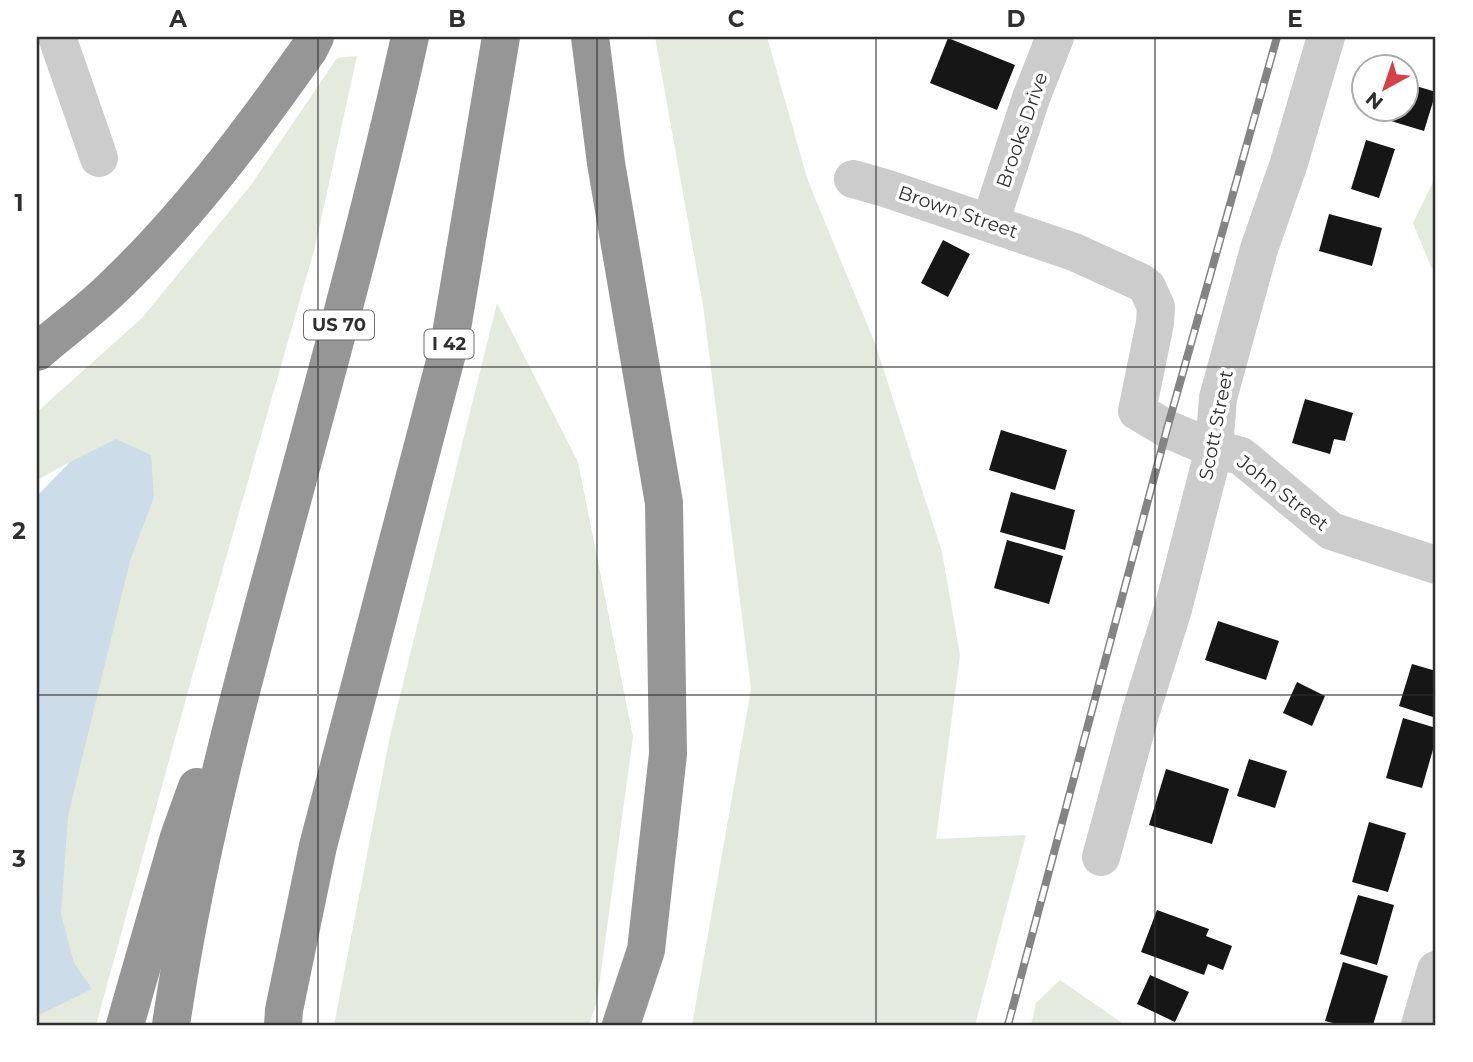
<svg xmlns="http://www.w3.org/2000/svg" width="1473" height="1062" font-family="Montserrat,sans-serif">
<rect width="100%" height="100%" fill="#fff"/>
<!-- green -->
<g fill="#e4ebde">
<polygon points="655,37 767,37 808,181 876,346 942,552 960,655 936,839 1026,835 975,1025 692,1025 751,689 703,305"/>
<polygon points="357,56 315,247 194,670 96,1025 37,1025 37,956 70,462 37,480 37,412 142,318 251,185 337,58"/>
<polygon points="1436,176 1436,269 1431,267 1413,223"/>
<polygon points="497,303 578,462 633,737 597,1001 589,1025 334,1025 390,736"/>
<polygon points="1060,980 1125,1025 1031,1025 1036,1003"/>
</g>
<!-- water -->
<polygon fill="#ccdce9" points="116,439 151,455 154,497 130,561 68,816 61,914 74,963 92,989 37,1016 37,496 70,462"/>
<!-- building -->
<g fill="#161616">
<polygon points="948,38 1015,65 997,110 930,83"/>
<polygon points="1406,83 1436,92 1424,131 1368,114 1369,108 1406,108"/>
<polygon points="1366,140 1395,149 1379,198 1351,189"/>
<polygon points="1329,214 1382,228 1372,266 1319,251"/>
<polygon points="943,240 970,254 948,297 921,283"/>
<polygon points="1305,399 1353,413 1345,441 1334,439 1330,454 1292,443"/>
<polygon points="1001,430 1067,450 1055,490 989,470"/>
<polygon points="1011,492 1075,510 1065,550 1000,532"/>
<polygon points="1007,540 1063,556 1049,604 994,588"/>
<polygon points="1218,621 1279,641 1266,680 1205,660"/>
<polygon points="1412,664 1436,671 1436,718 1399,706"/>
<polygon points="1297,682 1325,696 1312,726 1283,713"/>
<polygon points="1403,718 1436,728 1436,739 1422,788 1386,778"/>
<polygon points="1249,759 1287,771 1275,808 1237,796"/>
<polygon points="1166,769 1229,789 1212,844 1149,825"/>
<polygon points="1369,822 1406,833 1388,892 1352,882"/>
<polygon points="1358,895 1394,905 1377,965 1340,954"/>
<polygon points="1157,910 1209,929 1206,936 1232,946 1223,970 1208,964 1204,975 1141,952"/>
<polygon points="1343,962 1388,976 1373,1025 1341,1025 1325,1021"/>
<polygon points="1150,975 1189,992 1175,1022 1137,1004"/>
</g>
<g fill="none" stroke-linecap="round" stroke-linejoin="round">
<!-- minor -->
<g stroke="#ccc" stroke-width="38">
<polyline points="57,37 99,158"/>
<polyline points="853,179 885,188 1074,252 1140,282 1147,287 1156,307 1155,323 1137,411 1167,429 1214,449 1241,456 1331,531 1436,565"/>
<polyline points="990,223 1031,98 1055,37"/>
<polyline points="1101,857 1141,711 1173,609 1214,449 1218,398 1259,249 1289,163 1326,37"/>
<polyline points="1420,1025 1436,970"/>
</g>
<!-- highway -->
<g stroke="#969696" stroke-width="38">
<polyline points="590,37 606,163 664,503 668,754 646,950 621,1025"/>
<path d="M 37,352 C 59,333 82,316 103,297 C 182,224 247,137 309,49 L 315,37"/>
<polyline points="125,1025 179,837 197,787"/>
<path d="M 171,1025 C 194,868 234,713 276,560 C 323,386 371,213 410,37"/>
<polyline points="283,1025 284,1010 318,846 449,346 501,37"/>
</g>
<defs>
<polyline id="rail" points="1008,1025 1167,429 1277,37"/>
</defs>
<!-- rail casing -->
<use href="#rail" stroke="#848484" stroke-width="8"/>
<!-- rail -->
<use href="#rail" stroke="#fff" stroke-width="5" stroke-dasharray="16" stroke-linecap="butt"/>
</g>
<!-- grid -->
<path fill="none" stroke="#2f2f2f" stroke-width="2" stroke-opacity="0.55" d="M 318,37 L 318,1025M 597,37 L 597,1025M 876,37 L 876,1025M 1155,37 L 1155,1025M 37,367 L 1436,367M 37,695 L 1436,695"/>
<g text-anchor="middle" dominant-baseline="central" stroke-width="7" stroke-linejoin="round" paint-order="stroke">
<!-- shield labels -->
<g fill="#fff" stroke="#6d6d6d" stroke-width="2">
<rect x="304" y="310.5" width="70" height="29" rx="5"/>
<rect x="424.5" y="329.5" width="49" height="29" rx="5"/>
</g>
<g font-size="18" font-weight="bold" fill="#2f2f2f">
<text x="339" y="325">US 70</text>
<text x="449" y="344">I 42</text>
</g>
<!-- street labels -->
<g font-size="19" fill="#2f2f2f" stroke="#fff">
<text transform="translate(1022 130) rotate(-71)">Brooks Drive</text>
<text transform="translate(958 212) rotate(19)">Brown Street</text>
<text transform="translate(1216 425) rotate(-79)">Scott Street</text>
<text transform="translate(1283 493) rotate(38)">John Street</text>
</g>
</g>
<!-- border -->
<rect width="1473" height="1062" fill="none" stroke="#ffffff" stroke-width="77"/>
<!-- north arrow -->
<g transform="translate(1385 88) rotate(220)"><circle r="33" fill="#ffffff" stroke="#acacac" stroke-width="2"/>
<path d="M0-5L12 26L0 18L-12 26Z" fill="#d54146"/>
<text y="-10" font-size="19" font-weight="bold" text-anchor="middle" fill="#2f2f2f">N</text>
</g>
<rect x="38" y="38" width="1396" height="986" fill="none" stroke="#2f2f2f" stroke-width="2.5"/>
<g font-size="23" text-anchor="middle" font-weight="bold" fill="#2f2f2f">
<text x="178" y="27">A</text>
<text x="457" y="27">B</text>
<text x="736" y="27">C</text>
<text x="1016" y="27">D</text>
<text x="1295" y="27">E</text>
<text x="19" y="211">1</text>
<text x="19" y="539">2</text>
<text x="19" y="867">3</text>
</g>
</svg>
